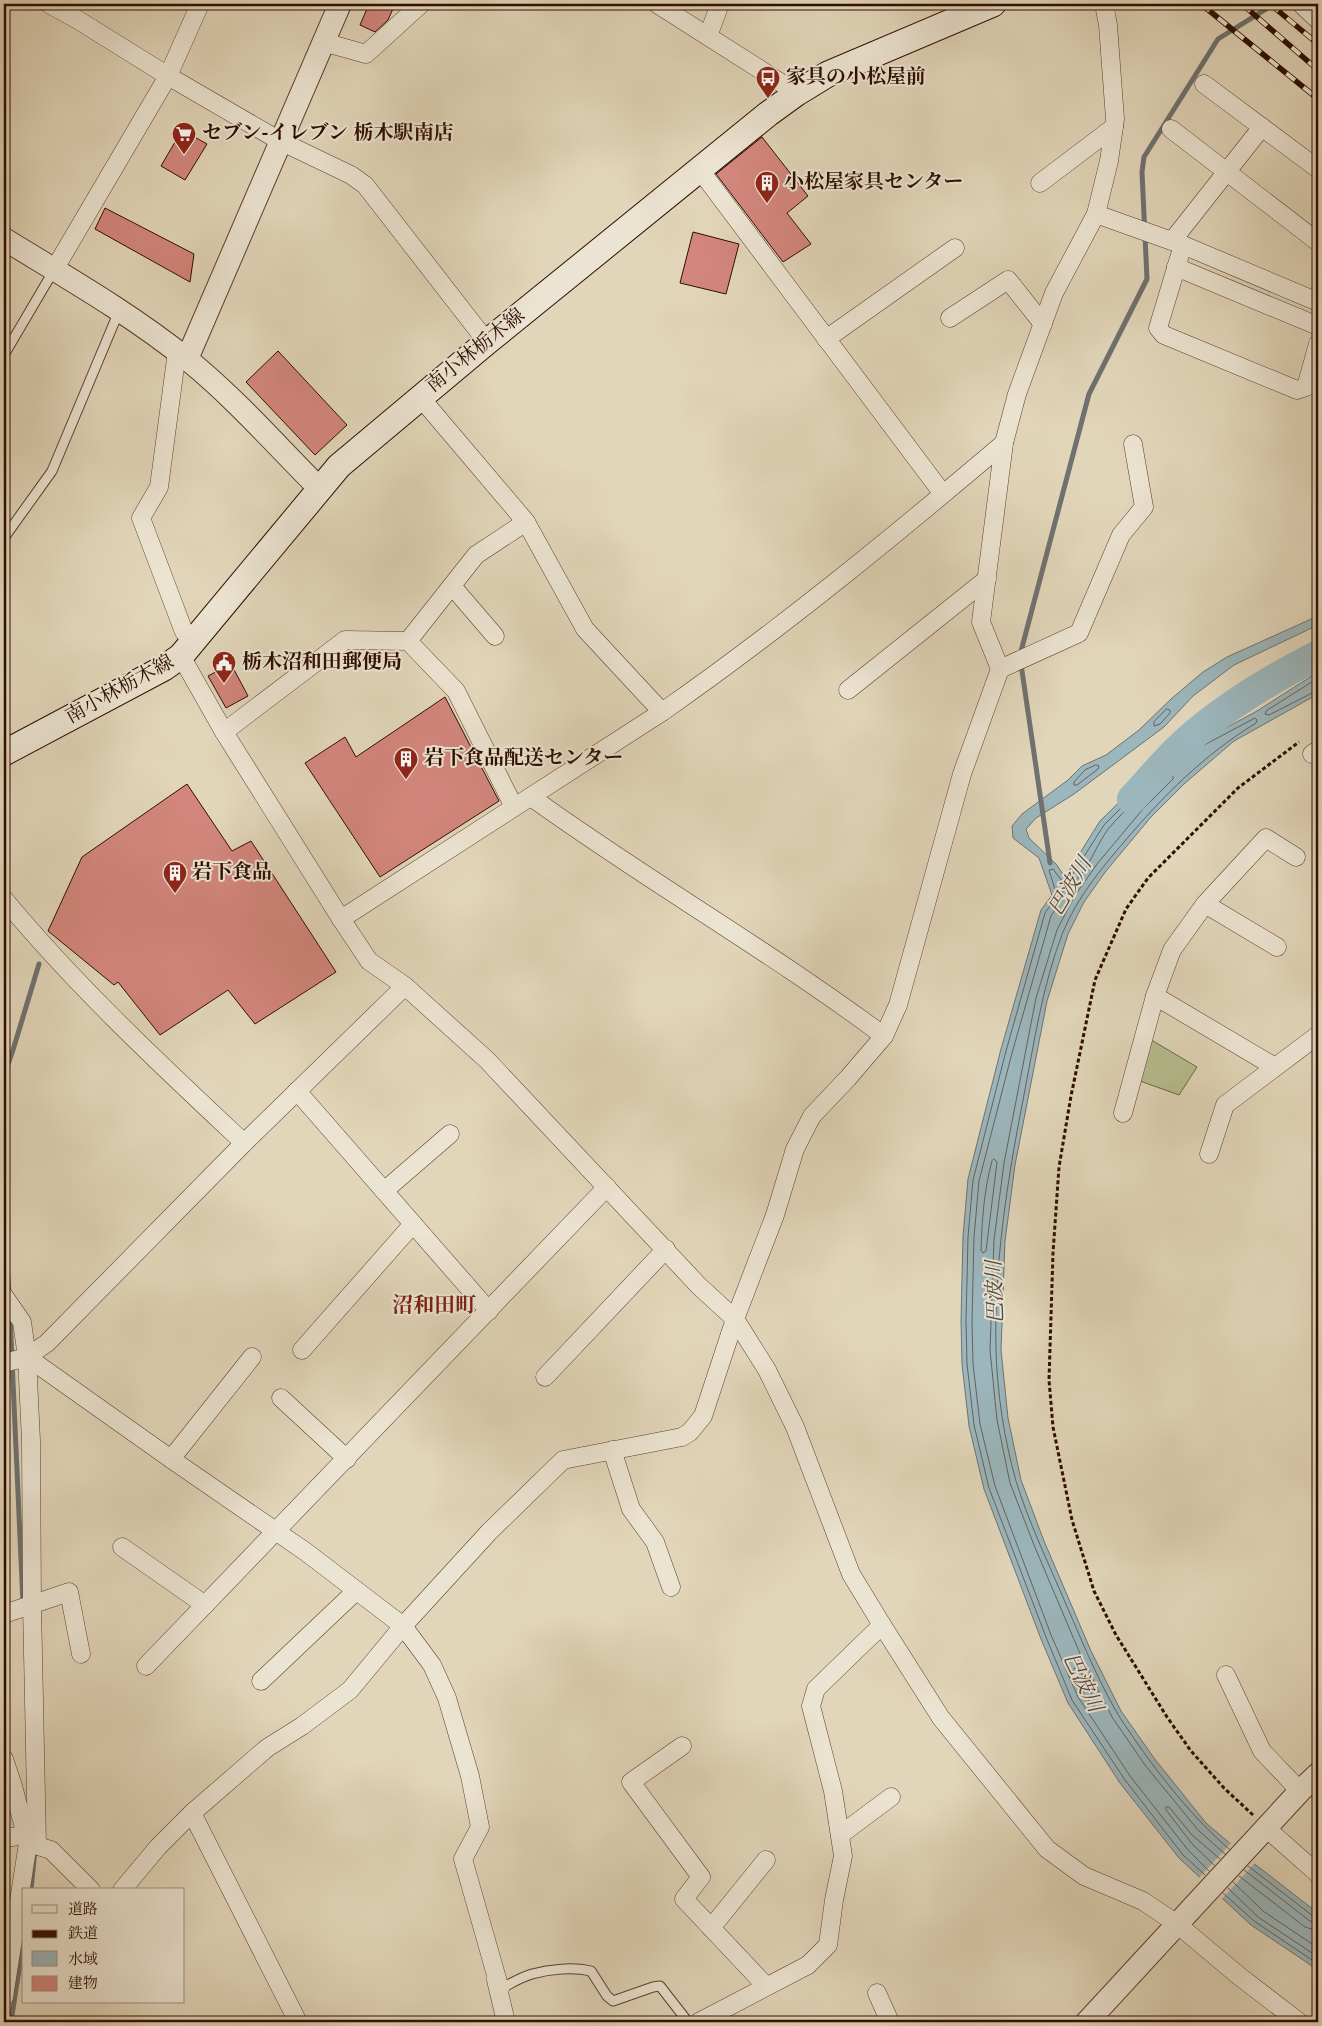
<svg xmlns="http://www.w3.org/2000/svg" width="1322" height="2026" font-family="'Old Standard TT','Noto Serif JP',serif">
<rect width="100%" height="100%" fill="#e2d6ba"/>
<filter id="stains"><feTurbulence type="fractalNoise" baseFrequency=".004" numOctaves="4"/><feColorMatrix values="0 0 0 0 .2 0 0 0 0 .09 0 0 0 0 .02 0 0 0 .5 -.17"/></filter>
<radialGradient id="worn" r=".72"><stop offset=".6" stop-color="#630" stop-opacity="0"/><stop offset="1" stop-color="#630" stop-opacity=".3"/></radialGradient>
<!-- green -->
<polygon fill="#b6bd8e" stroke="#726547" points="1148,1038 1197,1067 1179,1095 1140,1081"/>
<!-- water -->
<polygon fill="#9bb6bc" stroke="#6f7271" points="1318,616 1318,625 1234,665 1193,696 1164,727 1074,794 1036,818 1026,829 1029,838 1056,864 1065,877 1100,821 1139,783 1189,748 1257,711 1318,672 1318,694 1234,741 1184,784 1151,817 1106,871 1084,902 1068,934 1047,1001 1015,1165 1005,1241 1001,1350 1008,1418 1021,1480 1044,1541 1091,1651 1121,1711 1154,1758 1206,1823 1252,1862 1318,1913 1318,1970 1251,1925 1179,1858 1120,1783 1068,1703 1041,1639 984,1489 969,1426 962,1364 961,1321 963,1236 968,1179 1001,1049 1041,910 1052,895 1039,858 1013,838 1012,826 1022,814 1068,780 1082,766 1106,755 1139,730 1171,699 1203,672 1227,657"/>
<!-- pier -->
<polygon fill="#e2d6ba" points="1232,1842 1256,1862 1221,1900 1198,1879"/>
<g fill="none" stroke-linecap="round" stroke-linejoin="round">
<!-- shore -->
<g stroke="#64625e" stroke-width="1">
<polyline points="1318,678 1266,711 1265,714 1269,715 1318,690"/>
<polygon points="1167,709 1170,710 1170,713 1160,724 1154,726 1154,722"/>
<polygon points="1096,765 1099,766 1098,769 1077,785 1074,785 1074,782 1085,770"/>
<path d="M 994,1159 L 997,1162 L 986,1251 L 983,1253 L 981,1250 C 982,1220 984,1190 992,1161 Z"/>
<polygon points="1076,1667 1079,1668 1096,1703 1095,1706 1092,1706 1084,1694 1074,1670"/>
<polyline points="1214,1865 1193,1845 1166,1810 1166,1807 1169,1807 1192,1835 1220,1859"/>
<polyline points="1248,1866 1313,1916 1318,1917"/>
<polyline points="1244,1870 1310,1921 1318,1923"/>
<path d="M 1209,1871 L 1188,1850 L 1130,1776 L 1078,1697 L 1051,1635 L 995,1486 L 980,1424 L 973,1364 L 972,1321 L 974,1237 L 979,1181 L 1012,1053 L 1051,916 L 1062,899 L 1063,889 C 1086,880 1094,847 1109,828 C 1124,810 1150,787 1171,775 L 1173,776 L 1173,779 L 1143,809 L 1097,864 L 1074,897 L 1057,930 L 1036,998 L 1004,1163 L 994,1240 L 990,1350 L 997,1420 L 1010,1483 L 1034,1545 L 1081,1656 L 1112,1717 L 1145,1765 L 1198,1830 L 1225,1854"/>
<path d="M 1205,1875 L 1183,1855 L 1125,1780 L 1072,1700 L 1046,1637 L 989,1488 L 974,1425 L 967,1364 L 966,1321 L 968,1237 L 973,1180 L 1006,1051 L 1045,913 L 1057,896 L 1049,870 L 1053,869 L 1062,881 L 1069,880 L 1104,825 L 1142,787 L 1191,752 L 1255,718 L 1257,720 L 1256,723 C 1205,754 1163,796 1124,842 C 1100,870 1077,898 1063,932 C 1042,986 1034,1044 1023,1100 C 1007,1182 994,1265 996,1349 C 997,1392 1004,1439 1016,1481 C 1028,1520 1046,1558 1062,1595 C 1079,1634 1095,1674 1116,1711 C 1122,1722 1130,1732 1137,1743 C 1164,1781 1194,1819 1229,1849"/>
<polyline points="1239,1876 1305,1927 1318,1931"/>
<polyline points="1233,1882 1263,1911 1318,1948"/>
<polyline points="1228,1888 1258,1917 1318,1957"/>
<polyline points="1223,1893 1254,1921 1318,1964"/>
</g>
<!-- stream -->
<g stroke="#6f7271" stroke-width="5">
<polyline points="1020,655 1089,394 1147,279 1142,172 1144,157 1218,39 1274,4"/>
<polyline points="1021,664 1050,863"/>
<polyline points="4,1076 13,1050 39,964"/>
<polyline points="4,1219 9,1294"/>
<polyline points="10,1315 23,1603"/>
<polyline points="31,1890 35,1849"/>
<polyline points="11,2022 24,1937"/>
</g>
<!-- river -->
<path stroke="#9bb6bc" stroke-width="30" d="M 1132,799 C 1147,783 1161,766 1176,751 C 1216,712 1269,680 1318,655"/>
</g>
<!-- building -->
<g fill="#d3867d" stroke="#2e0d00">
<polygon points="369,4 395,4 388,20 375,32 360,25"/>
<polygon points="182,130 207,144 185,180 161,166"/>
<polygon points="762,137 808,196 787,213 811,244 783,262 716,174"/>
<polygon points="105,208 194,254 190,282 95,229"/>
<polygon points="693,232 739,244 726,294 680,283"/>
<polygon points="278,351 347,425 315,455 246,382"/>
<polygon points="231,664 248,696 226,708 208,676"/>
<polygon points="445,697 499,801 380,877 305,763 345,737 356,757"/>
<polygon points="187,784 232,851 251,841 336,972 255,1024 228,990 160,1035 118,982 114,985 48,931 82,857"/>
</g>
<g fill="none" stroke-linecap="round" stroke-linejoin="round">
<defs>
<g id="service">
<polyline points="4,355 54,270"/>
<polyline points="4,538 52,471 119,311"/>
<path d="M 500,1989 C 510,1984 521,1977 532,1974 C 550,1969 573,1967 591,1971 L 607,1996 L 613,2001 L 653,1987 L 660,1986 L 688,2022"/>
</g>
<g id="minor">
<polyline points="49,4 78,20 168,76 280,141 351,175 365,185 487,342"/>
<polyline points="657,4 797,93"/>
<polyline points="1301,4 1318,20"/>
<polyline points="708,36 720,4"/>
<polyline points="323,42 366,54 421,4"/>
<polyline points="1204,84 1318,169"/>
<polyline points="1171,129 1318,242"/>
<polyline points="700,170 943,494"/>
<polyline points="1040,183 1114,127"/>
<polyline points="1096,214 1183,245 1318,302"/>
<polyline points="1172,241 1262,127"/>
<polyline points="1183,245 1158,328 1164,335 1297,390 1306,387 1318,344"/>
<polyline points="1176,267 1318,326"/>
<polyline points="54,270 168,76 200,4"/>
<polyline points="950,318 1008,280 1043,324"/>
<polyline points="826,339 955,248"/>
<polyline points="187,359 176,359 159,487 141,518 184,632 194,640"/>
<polyline points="420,397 526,522 585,629 662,712"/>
<polyline points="452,586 495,636"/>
<polyline points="408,641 476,555 526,522"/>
<polyline points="181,656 224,732 341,919 369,961 405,986 487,1060 699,1286 735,1319 767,1370 795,1427 851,1574 882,1625 941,1718 1047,1849 1084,1876 1143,1901 1177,1924 1239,1976 1299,2022"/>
<polyline points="1000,669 1079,633 1121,535 1144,507 1133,444"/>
<polyline points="848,690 987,579"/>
<polyline points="224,732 345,640 408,641 456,691 514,807"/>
<polyline points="1312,754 1318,750"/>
<path d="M 531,797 C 646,880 770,951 884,1036"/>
<path d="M 4,899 C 77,987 161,1065 244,1143"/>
<polyline points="1205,904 1277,947"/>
<path d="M 341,919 L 662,712 C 781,629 894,536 1004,443"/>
<polyline points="1155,996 1275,1067"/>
<polyline points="297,1091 489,1311"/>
<polyline points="1123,1113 1155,996 1172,950 1205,904 1266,838 1296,857"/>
<polyline points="1209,1154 1225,1105 1318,1035"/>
<polyline points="384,1191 450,1134"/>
<polyline points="4,1296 22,1322 27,1357 31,1441 32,1605 37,1845"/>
<polyline points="302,1350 413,1224"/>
<polyline points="27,1357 171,1459 306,1552 403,1626 432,1665 447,1698 470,1776 480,1827 463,1859 500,1989"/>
<polyline points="4,1363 27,1357 47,1343 244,1143 405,986"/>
<polyline points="545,1377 666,1249"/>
<polyline points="281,1398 347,1459"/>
<polyline points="612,1450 631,1509 655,1542 671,1587"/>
<polyline points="171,1459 252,1357"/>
<polyline points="122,1547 205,1605"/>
<polyline points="4,1614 69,1592 81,1654"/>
<polyline points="146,1666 607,1187"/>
<polyline points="1226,1675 1262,1751 1300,1791"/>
<polyline points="261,1681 356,1591"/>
<polyline points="682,1746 631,1782 701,1877 684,1899 766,1986"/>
<polyline points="4,1759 13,1786 28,1843 4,1997"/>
<polyline points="192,1813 298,2022"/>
<polyline points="1266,1828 1318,1874"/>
<polyline points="840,1835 891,1797"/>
<polyline points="4,1838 26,1835"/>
<polyline points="28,1843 51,1850 91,1890"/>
<polyline points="122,1890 158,1847 192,1813 267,1748 302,1726 350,1690 403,1626 489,1532 563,1460 682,1437 690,1432 703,1416 735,1319 775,1215 795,1149 812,1116 848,1078 884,1036 898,1005 962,774 1000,669 981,622 1004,443 1017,394 1054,293 1096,214 1109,161 1115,119 1108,25 1104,4"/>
<polyline points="711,1928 766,1860"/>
<polyline points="496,1980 506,2022"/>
<polyline points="877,1993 890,2022"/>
<polyline points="699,2022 808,1965 828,1945 834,1900 843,1856 833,1791 811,1706 816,1689 882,1625"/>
</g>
<g id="tertiary">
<path d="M 4,239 C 66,277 131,314 188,360 C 235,398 276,445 319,488"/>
<polyline points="187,359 340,4"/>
<polyline points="1087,2022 1300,1791 1318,1774"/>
</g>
<polyline id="secondary" points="4,753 164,668 181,656 339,466 487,342 768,114 797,93 828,74 993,4"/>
</defs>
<!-- service casing -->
<use href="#service" stroke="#5b3f2e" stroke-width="11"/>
<!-- minor casing -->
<use href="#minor" stroke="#5b3f2e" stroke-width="19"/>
<!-- tertiary casing -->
<use href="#tertiary" stroke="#5b3f2e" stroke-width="24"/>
<!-- secondary casing -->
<use href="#secondary" stroke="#2e0d00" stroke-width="27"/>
<!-- path -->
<g stroke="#2e0d00" stroke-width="3" stroke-dasharray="4 2.5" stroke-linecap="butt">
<polyline points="1313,733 1318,729"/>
<polyline points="1253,1815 1224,1788 1191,1751 1167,1717 1116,1635 1094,1591 1072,1520 1053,1427 1049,1380 1053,1253 1059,1167 1071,1096 1095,980 1126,909 1148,878 1238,788 1299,742"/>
</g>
<!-- service -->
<use href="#service" stroke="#ece4d2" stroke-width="9"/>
<!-- minor -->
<use href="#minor" stroke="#ece4d2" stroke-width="18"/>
<!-- tertiary -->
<use href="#tertiary" stroke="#ece4d2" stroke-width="22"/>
<!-- secondary -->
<use href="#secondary" stroke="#ece4d2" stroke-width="25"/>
<defs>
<g id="rail">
<polyline points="1201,4 1318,99"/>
<polyline points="1242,4 1318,70"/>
<polyline points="1270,4 1318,44"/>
</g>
</defs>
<!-- rail casing -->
<use href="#rail" stroke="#2e0d00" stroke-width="5.5"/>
<!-- rail -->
<use href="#rail" stroke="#ece4d2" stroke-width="4" stroke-dasharray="11" stroke-linecap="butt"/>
</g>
<!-- icons -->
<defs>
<symbol id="bus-pin" viewBox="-11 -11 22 30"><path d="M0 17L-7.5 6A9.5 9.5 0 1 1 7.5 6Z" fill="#8f2418" stroke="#ece4d2"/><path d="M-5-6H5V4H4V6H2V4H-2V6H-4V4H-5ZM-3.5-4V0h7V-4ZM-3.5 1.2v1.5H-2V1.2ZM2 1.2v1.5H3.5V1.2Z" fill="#fff"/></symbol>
<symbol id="supermarket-pin" viewBox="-11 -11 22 30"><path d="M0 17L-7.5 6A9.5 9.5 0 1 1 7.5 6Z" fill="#8f2418" stroke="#ece4d2"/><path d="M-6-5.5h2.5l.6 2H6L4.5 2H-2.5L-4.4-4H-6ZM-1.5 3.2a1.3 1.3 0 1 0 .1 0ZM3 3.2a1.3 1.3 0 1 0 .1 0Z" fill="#fff"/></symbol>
<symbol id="building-pin" viewBox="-11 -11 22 30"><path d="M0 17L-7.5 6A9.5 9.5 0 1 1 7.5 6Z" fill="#8f2418" stroke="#ece4d2"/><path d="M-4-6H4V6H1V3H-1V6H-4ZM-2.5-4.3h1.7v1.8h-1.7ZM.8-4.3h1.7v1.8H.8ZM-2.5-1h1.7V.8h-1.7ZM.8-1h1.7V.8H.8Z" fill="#fff"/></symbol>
<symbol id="civic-pin" viewBox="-11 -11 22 30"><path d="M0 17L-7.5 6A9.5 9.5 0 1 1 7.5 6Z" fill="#8f2418" stroke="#ece4d2"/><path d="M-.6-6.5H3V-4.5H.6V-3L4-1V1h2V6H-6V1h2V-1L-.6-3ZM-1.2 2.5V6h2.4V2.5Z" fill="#fff"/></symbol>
</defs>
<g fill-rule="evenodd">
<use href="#bus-pin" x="754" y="64" width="28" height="38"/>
<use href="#supermarket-pin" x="170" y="120" width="28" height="38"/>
<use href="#building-pin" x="753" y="169" width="28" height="38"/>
<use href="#civic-pin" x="210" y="649" width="28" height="38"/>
<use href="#building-pin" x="392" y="745" width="28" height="38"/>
<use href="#building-pin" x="161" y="859" width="28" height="38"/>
</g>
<g text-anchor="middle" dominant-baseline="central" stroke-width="4" stroke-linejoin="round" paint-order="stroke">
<!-- poi labels -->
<g font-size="20" font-weight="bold" fill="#2e0d00" stroke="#ece4d2" text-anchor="start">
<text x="786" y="78">家具の小松屋前</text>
<text x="202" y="134">セブン-イレブン 栃木駅南店</text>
<text x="784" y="183">小松屋家具センター</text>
<text x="242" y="663">栃木沼和田郵便局</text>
<text x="424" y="759">岩下食品配送センター</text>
<text x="192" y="873">岩下食品</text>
</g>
<!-- street labels -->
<g font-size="20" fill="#2e0d00" stroke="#ece4d2">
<text transform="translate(476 351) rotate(-39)">南小林栃木線</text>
<text transform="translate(120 690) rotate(-29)">南小林栃木線</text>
</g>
<!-- water labels -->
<g font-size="21" font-style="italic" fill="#544842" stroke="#ece4d2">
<text transform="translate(1071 887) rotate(-59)">巴波川</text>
<text transform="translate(996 1292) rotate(-92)">巴波川</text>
<text transform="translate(1082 1683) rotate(64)">巴波川</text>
</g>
<!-- neighbourhood labels -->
<g font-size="21" font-weight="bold" fill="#7a1f14" stroke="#ece4d2">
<text x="434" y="1306">沼和田町</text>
</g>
</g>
<!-- margin -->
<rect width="1322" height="2026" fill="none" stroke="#e2d6ba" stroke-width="20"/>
<rect x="5" y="5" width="1312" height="2016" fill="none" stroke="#2e0d00" stroke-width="2.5"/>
<rect x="10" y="10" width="1302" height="2006" fill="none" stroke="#2e0d00"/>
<!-- legend -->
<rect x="22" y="1888" width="162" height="115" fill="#ece4d2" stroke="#a08e7e"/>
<rect x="32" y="1905" width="25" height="8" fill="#ece4d2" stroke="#a08e7e"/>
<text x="68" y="1914" font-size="15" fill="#2e0d00">道路</text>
<rect x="32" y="1930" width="25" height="8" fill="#2e0d00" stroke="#a08e7e"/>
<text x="68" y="1938" font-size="15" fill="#2e0d00">鉄道</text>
<rect x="32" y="1951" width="25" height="15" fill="#9bb6bc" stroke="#a08e7e"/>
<text x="68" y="1964" font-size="15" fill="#2e0d00">水域</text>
<rect x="32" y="1976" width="25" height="15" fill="#d3867d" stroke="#a08e7e"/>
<text x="68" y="1988" font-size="15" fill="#2e0d00">建物</text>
<rect width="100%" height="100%" filter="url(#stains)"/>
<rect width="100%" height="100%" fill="url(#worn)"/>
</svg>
